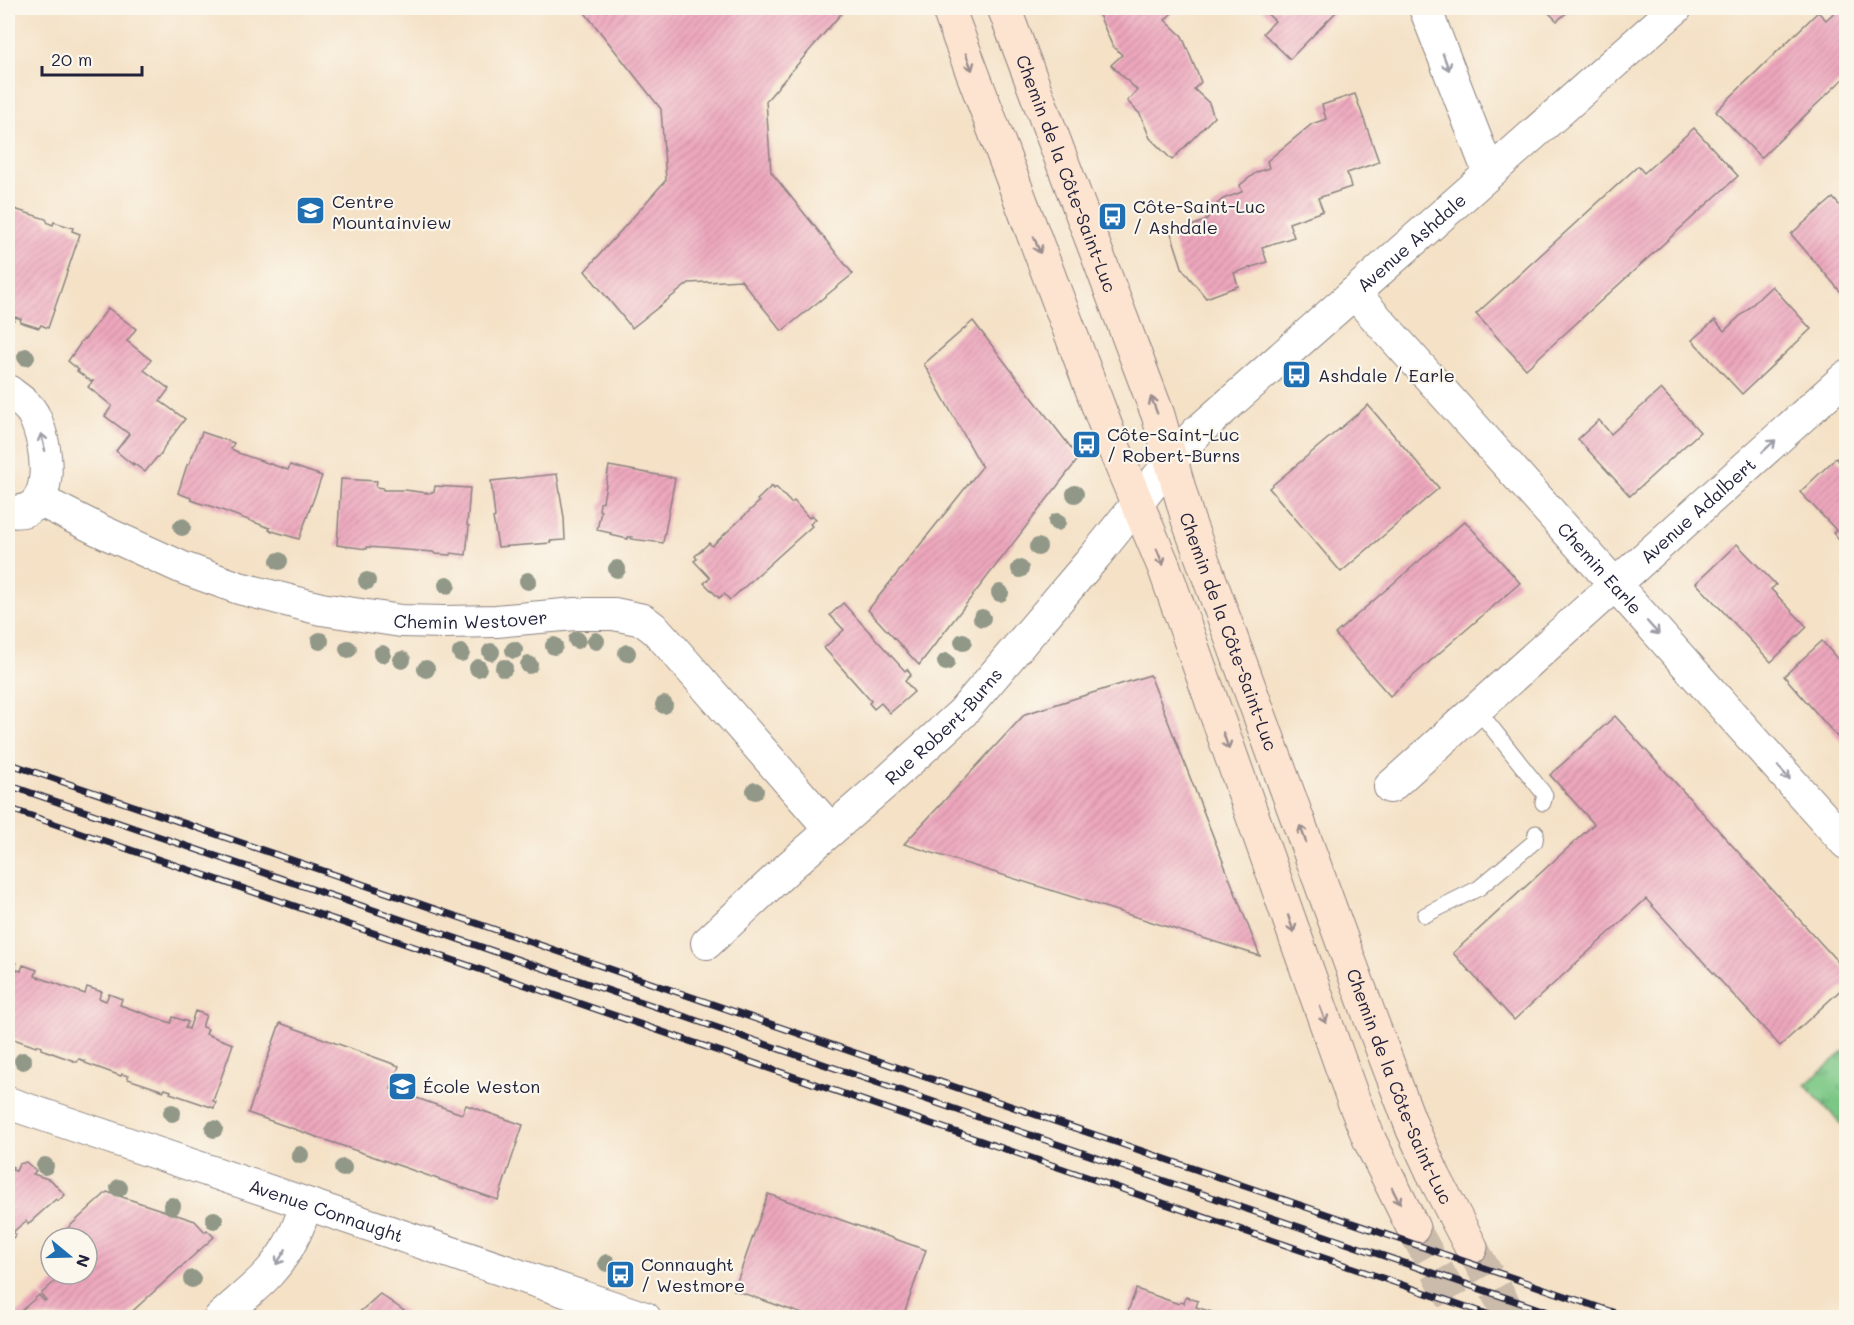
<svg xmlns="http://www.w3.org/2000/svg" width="1854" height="1325" font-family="Mali,sans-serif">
<defs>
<pattern id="park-tufts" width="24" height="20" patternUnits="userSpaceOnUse" patternTransform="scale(1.5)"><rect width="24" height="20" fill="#7bc785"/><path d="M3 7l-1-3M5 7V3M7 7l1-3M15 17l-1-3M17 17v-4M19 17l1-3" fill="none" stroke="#64a16e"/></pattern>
<pattern id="building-hatch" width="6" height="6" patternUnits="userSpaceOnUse" patternTransform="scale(1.5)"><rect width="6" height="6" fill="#eda7bd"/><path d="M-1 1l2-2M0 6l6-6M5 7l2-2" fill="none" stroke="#cb8fa3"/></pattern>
</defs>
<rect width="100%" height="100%" fill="#fbf7ec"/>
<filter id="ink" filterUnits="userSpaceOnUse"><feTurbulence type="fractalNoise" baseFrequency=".0167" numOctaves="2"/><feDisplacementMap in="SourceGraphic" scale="12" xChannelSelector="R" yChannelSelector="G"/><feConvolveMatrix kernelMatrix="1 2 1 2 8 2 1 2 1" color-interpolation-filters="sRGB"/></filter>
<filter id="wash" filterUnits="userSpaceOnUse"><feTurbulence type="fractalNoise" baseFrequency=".008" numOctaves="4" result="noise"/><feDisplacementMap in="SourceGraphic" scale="24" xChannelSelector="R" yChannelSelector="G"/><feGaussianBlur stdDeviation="1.35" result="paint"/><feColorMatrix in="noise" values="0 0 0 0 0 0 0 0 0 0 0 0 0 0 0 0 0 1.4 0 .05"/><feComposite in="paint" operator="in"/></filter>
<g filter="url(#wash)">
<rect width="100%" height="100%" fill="#f4e1c6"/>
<!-- park -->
<polygon fill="url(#park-tufts)" stroke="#4e7460" stroke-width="1.5" points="1846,1050 1846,1129 1805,1085"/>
<g id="blocks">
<!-- building -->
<g fill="url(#building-hatch)">
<polygon points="583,8 846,8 766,101 771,172 853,274 782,331 741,280 689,283 632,328 585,271 666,180 661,109 582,9"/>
<polygon points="1096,8 1172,8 1174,11 1165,20 1182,36 1201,82 1194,89 1209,103 1214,117 1172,160 1150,138 1140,114 1127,101 1137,90 1111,65 1122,55 1112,45"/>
<polygon points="1261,8 1340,8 1290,59 1263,33 1275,21"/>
<polygon points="1544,8 1572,8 1557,21"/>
<polygon points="1839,8 1846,8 1846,76 1761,158 1716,111 1818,12 1826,20"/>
<polygon points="1355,94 1379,162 1347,173 1351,187 1318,198 1323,211 1289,223 1294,237 1262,247 1267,262 1234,273 1238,286 1206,298 1183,270 1171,233 1205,221 1208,217 1207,212 1223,199 1242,192 1240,185 1257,172 1269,168 1267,161 1312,124 1326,119 1322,105"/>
<polygon points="1694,128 1738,176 1526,369 1476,314 1638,166 1644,173"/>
<polygon points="1833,198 1841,207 1846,202 1846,298 1791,234"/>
<polygon points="8,207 46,219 48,223 53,225 54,222 73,228 72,231 80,234 48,328 41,325 39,328 20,322 21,319 15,317 14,320 8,317"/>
<polygon points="1772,286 1811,329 1742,394 1692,340 1715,320 1724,331"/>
<polygon points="108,308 136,329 127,341 151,360 144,370 169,389 160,401 185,419 164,447 161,455 157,457 145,472 133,463 133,465 116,451 129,434 105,416 112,406 88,387 93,381 91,381 77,371 79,370 68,361 80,344 80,342 86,338"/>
<polygon points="973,321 1079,458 919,665 868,610 982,467 924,364"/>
<polygon points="1661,389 1700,432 1630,496 1578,439 1599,420 1611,434"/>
<polygon points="1368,405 1439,488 1341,572 1269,488"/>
<polygon points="202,432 234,443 231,449 238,452 238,453 288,470 290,465 322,476 299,539 269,530 270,528 267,527 208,505 206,504 205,505 191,500 191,498 178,493 187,465 189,464"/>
<polygon points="1836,458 1846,469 1846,548 1833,533 1836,530 1800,492"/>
<polygon points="609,466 675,478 663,543 631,539 632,537 628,537 628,539 610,535 611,533 597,530 601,511 599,510 600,503 603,502"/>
<polygon points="557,474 564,518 565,540 550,541 551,543 498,547 493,518 495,517 491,481"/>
<polygon points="341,479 377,481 376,487 383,488 383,490 405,490 427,493 434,492 435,486 470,488 467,525 469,526 466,555 451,553 451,555 435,554 433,552 367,547 367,549 337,545"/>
<polygon points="772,486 774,489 776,487 791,503 794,501 809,518 812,515 816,519 810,524 812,526 730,600 724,594 719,598 704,583 710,578 694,561 697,559 695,556 709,543 712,546 759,502 757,500"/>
<polygon points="1465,521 1520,583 1390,696 1335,634"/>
<polygon points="1737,544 1776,585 1771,589 1807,627 1771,662 1696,583"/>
<polygon points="843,603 905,671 907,669 911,675 905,681 914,692 890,713 881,703 874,709 869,703 871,701 824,648 844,630 830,615"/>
<polygon points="1822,641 1846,669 1846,747 1784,676"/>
<polygon points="1150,675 1260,956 904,844 1025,714"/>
<polygon points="1615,716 1846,971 1846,985 1780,1046 1646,899 1514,1020 1453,953 1594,824 1550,775"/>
<polygon points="8,960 16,963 14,969 21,971 23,965 37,970 35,976 85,994 87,987 102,992 99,998 106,1001 109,994 122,999 120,1005 171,1023 173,1017 188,1022 185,1028 189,1029 195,1011 206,1015 202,1027 208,1029 206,1034 233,1044 213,1101 216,1102 214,1108 170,1093 171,1091 165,1089 164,1091 128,1079 128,1076 122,1074 121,1076 85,1063 85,1061 79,1059 77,1062 41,1049 42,1047 36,1045 36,1047 8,1037"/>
<polygon points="280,1023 399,1066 391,1089 462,1114 466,1105 523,1125 498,1200 248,1113"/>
<polygon points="26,1162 36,1171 33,1174 51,1180 65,1195 58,1201 56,1199 28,1224 26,1221 13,1232 16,1235 8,1242 8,1165 13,1167 12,1170 16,1171 19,1164"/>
<polygon points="107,1192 195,1221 205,1232 207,1230 214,1237 126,1317 124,1316 122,1317 14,1317 39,1295 44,1301 46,1300 41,1294 63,1274 87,1274 87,1238 57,1238"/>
<polygon points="768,1194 926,1250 903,1317 811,1317 734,1290"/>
<polygon points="1136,1289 1179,1304 1180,1302 1184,1303 1186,1297 1198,1301 1196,1307 1215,1313 1214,1316 1218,1317 1126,1317"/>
<polygon points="380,1294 407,1313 403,1315 405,1317 354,1317"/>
</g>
</g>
</g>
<g filter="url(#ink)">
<use href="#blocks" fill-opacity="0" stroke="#8b8280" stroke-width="1.5"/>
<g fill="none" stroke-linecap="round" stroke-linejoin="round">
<!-- secondary-tunnel -->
<g stroke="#cabbaa" stroke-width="33" stroke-dasharray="33 16" stroke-linecap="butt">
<polyline points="1413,1228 1464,1318"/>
<polyline points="1471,1247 1512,1318"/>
</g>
<defs>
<g id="lane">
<polyline points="1477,709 1545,795 1543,803"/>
<polyline points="1425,915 1479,888 1535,841 1536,833"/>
</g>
<g id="street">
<polyline points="1425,8 1489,173"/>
<path id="s1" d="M 1354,293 L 1846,843"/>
<path d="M 8,391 C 17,398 29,405 34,416 C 48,444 59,519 8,511"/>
<path id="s2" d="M 39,500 L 99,530 L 183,568 L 239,588 L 321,609 L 401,621 L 445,622 L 496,621 L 575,614 L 614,614 L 643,620 L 656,630 L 674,650 L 831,830"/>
<path id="s3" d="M 1390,787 L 1846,377"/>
<path id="s4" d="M 707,943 L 791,865 L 884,784 L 962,713 L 1096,555 L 1171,461 L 1196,433 L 1676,8"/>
<path id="s5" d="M 8,1103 L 645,1318"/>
<path d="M 220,1318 C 236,1303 254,1289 268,1274 C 286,1255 299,1228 306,1204"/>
</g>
<g id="secondary">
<polyline points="948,8 1114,448 1164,567 1353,1099 1370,1141 1413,1228"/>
<path id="s6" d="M 1004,8 L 1158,415 L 1188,520 L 1370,1017 L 1413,1130 L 1435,1178 L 1471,1247"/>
</g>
</defs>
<!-- lane casing -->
<use href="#lane" stroke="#8b8280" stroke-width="17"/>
<!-- street casing -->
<use href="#street" stroke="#8b8280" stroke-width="34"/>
<!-- secondary casing -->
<use href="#secondary" stroke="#8b8280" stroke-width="35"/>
<!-- lane -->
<use href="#lane" stroke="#fff" stroke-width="15"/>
<!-- street -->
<use href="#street" stroke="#fff" stroke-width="32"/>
<!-- secondary -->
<use href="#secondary" stroke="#fde4d1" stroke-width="33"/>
<defs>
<g id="rail">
<polyline points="8,763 1630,1318"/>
<polyline points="8,785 1565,1318"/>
<polyline points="8,808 1499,1318"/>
</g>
</defs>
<!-- rail casing -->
<use href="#rail" stroke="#22223b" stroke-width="7"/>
<!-- rail -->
<use href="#rail" stroke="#fbf7ec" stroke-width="4.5" stroke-dasharray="14" stroke-linecap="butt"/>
</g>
<!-- trees -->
<g fill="#929888">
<circle cx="26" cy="357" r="9"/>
<circle cx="1075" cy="494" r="9"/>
<circle cx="1057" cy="522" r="9"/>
<circle cx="182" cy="527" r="9"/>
<circle cx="1038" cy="547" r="9"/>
<circle cx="279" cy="561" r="9"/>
<circle cx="617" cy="569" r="9"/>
<circle cx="1020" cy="569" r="9"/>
<circle cx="367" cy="581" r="9"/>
<circle cx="528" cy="581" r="9"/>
<circle cx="447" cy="585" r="9"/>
<circle cx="1000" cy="593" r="9"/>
<circle cx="982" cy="618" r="9"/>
<circle cx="577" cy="640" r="9"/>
<circle cx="320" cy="641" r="9"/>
<circle cx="596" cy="641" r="9"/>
<circle cx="963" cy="642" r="9"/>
<circle cx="554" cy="646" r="9"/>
<circle cx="348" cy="649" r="9"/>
<circle cx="514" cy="650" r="9"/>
<circle cx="491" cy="652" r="9"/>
<circle cx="461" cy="653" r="9"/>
<circle cx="627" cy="653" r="9"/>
<circle cx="382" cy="654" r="9"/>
<circle cx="402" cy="660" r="9"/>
<circle cx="946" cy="662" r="9"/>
<circle cx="529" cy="665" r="9"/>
<circle cx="478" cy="668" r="9"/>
<circle cx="504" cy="668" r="9"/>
<circle cx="426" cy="669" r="9"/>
<circle cx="664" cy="705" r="9"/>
<circle cx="755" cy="791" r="9"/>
<circle cx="23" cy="1061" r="9"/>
<circle cx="172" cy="1113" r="9"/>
<circle cx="214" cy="1129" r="9"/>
<circle cx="300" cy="1155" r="9"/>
<circle cx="45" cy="1166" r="9"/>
<circle cx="343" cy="1168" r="9"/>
<circle cx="119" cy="1188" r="9"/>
<circle cx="172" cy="1206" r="9"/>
<circle cx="214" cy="1220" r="9"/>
<circle cx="607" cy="1263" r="9"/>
<circle cx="192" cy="1279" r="9"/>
</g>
<!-- one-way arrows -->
<defs><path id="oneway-shaft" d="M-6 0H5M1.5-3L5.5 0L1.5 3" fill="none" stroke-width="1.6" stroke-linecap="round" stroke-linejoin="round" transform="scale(1.5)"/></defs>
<g stroke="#9a8d8e">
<use href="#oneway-shaft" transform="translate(969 62) rotate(69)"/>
<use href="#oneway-shaft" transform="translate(1037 245) rotate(69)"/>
<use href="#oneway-shaft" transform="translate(1154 405) rotate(-111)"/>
<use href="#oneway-shaft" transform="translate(1160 557) rotate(68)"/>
<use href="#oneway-shaft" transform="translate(1226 741) rotate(71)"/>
<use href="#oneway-shaft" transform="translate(1303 834) rotate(-110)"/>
<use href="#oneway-shaft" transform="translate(1291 924) rotate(71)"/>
<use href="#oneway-shaft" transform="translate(1323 1015) rotate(70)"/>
<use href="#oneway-shaft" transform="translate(1396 1196) rotate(64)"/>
</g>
<g stroke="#9c9ca7">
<use href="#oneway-shaft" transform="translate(1446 62) rotate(69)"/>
<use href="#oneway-shaft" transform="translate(43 442) rotate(-104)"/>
<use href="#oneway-shaft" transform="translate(1769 446) rotate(-42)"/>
<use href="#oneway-shaft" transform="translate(1653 628) rotate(48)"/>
<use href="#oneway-shaft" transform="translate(1784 773) rotate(48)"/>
<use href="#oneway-shaft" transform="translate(281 1257) rotate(122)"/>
</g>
</g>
<!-- icons -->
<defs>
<symbol id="school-square" viewBox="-11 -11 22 22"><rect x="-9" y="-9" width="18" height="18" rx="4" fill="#1f6fb2" stroke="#fbf7ec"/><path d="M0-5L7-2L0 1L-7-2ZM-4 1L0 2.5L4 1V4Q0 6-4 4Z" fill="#fff"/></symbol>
<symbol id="bus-square" viewBox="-11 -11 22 22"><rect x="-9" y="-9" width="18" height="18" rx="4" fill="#1f6fb2" stroke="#fbf7ec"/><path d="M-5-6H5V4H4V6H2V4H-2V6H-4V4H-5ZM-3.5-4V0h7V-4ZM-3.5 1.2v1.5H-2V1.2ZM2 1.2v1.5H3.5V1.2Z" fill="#fff"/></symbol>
</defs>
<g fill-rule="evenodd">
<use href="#school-square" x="294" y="194" width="33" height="33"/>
<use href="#bus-square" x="1096" y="200" width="33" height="33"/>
<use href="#bus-square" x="1280" y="358" width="33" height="33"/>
<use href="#bus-square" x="1070" y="428" width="33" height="33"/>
<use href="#school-square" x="386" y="1070" width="33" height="33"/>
<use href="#bus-square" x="604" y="1258" width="33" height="33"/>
</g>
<g text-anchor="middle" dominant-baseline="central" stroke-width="4.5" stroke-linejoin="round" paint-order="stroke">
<!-- street labels -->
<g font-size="18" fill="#22223b" stroke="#fbf7ec">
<text stroke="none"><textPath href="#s6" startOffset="177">Chemin de la Côte-Saint-Luc</textPath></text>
<text stroke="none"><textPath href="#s4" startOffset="996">Avenue Ashdale</textPath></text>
<text stroke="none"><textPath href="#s3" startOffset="414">Avenue Adalbert</textPath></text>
<text stroke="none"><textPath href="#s1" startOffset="369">Chemin Earle</textPath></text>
<text stroke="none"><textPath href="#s2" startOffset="454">Chemin Westover</textPath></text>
<text stroke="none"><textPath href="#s6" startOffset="663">Chemin de la Côte-Saint-Luc</textPath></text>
<text stroke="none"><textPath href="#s4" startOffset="321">Rue Robert-Burns</textPath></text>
<text stroke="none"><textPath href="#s6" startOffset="1149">Chemin de la Côte-Saint-Luc</textPath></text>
<text stroke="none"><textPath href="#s5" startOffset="336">Avenue Connaught</textPath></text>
</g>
<!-- poi labels -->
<g font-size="18" fill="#22223b" stroke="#fbf7ec" text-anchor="start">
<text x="332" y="201">Centre<tspan x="332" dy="21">Mountainview</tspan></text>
<text x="1133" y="206">Côte-Saint-Luc<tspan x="1133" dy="21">/ Ashdale</tspan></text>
<text x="1318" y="375">Ashdale / Earle</text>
<text x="1107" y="434">Côte-Saint-Luc<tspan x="1107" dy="21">/ Robert-Burns</tspan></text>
<text x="423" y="1086">École Weston</text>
<text x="641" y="1264">Connaught<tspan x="641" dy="21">/ Westmore</tspan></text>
</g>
</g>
<!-- margin -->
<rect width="1854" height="1325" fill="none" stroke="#fbf7ec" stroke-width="30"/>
<!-- north arrow -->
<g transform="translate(69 1256) rotate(109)"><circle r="28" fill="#fbf7ec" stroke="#a4a2a5" stroke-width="1.5"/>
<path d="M0-4.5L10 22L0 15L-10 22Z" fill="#1f6fb2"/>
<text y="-9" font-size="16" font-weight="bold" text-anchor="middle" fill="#22223b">N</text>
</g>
<!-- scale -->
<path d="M42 66v9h100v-9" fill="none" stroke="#22223b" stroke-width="3"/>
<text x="51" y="66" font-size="18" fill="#22223b" stroke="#fbf7ec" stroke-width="4.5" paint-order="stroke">20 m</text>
</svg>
